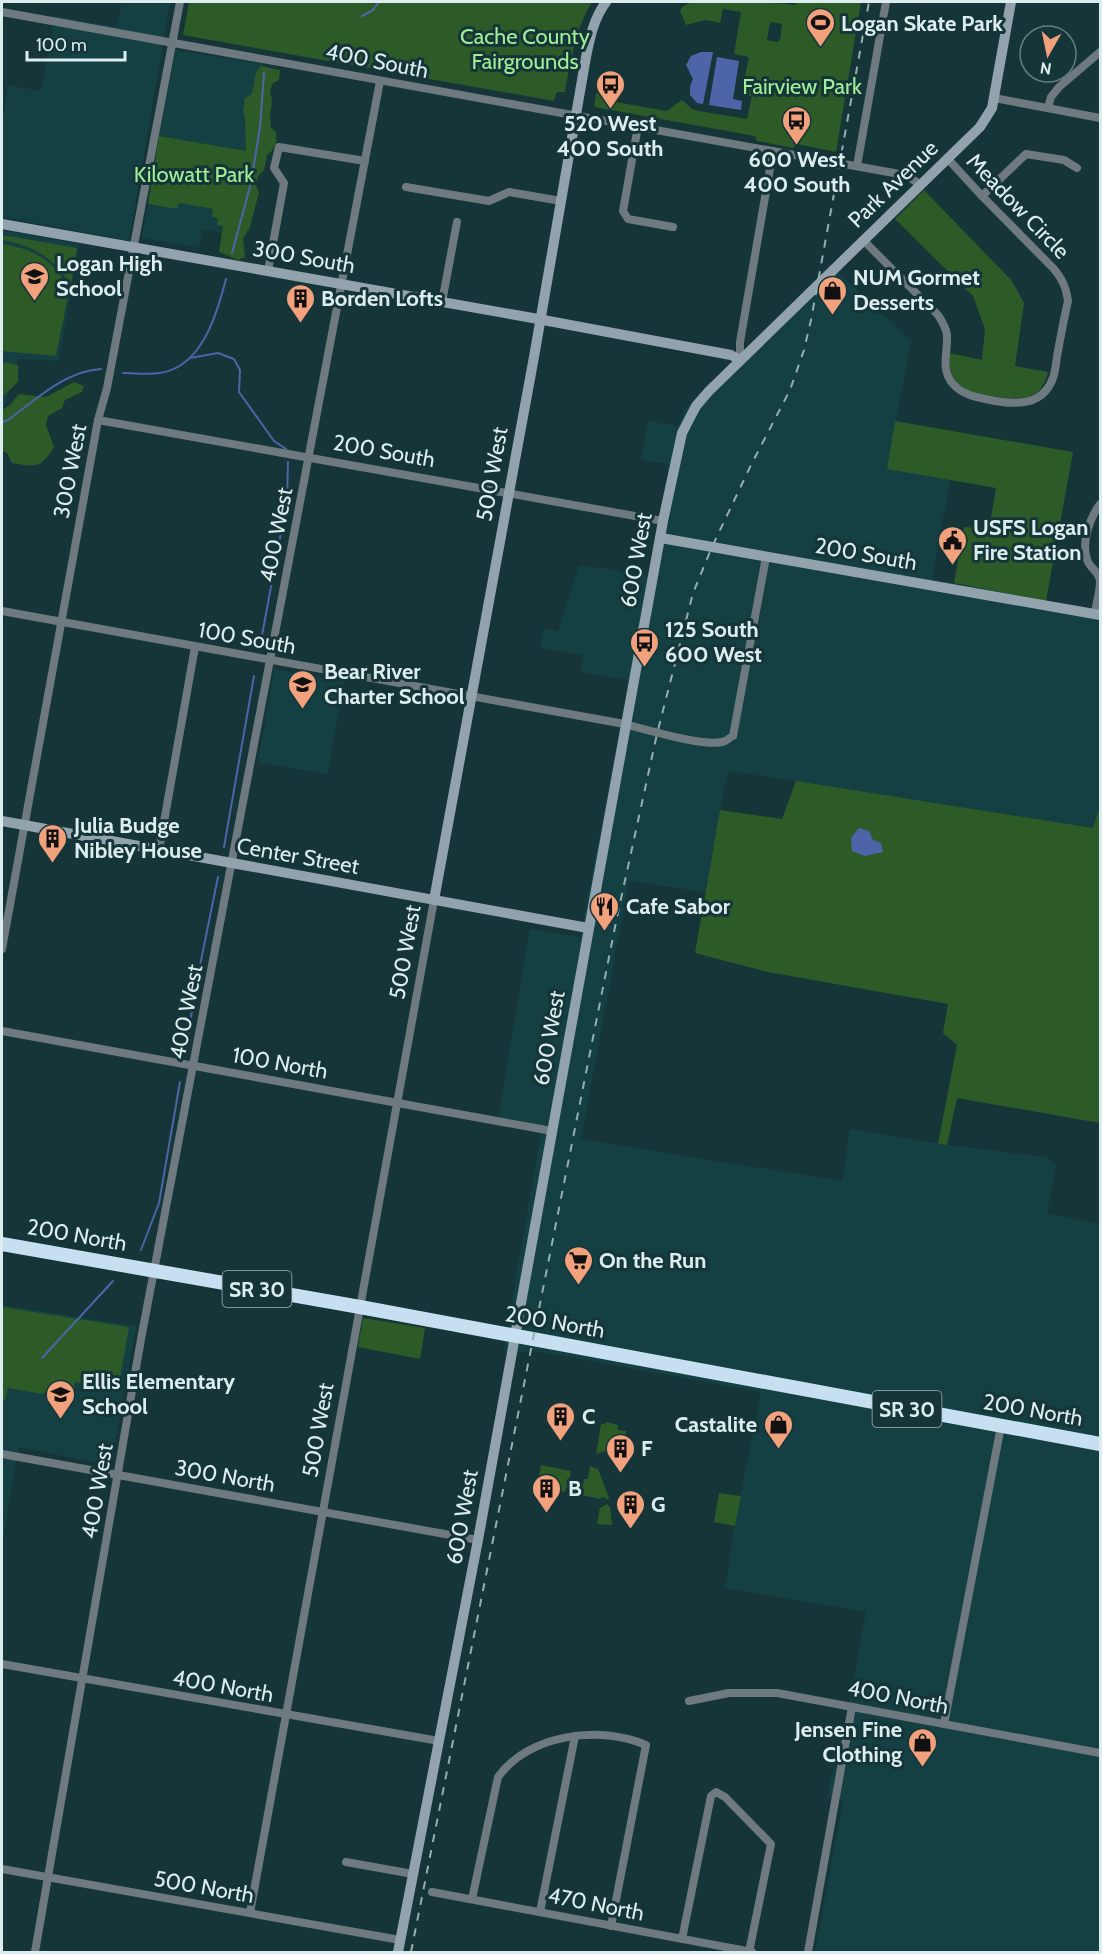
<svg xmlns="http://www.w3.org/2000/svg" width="1102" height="1954" font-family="Cabin,sans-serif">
<rect width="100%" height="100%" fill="#153538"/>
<!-- built -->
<g fill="#144044">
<polygon points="121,2 170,2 129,241 2,217 2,121 8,85 41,91 55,16 117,27"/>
<polygon points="176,50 263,64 249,152 159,136"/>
<polygon points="178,203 213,209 223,226 222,233 203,229 199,248 142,238 148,204 177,209"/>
<polygon points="2,230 79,244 59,361 18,359 5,405 2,412"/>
<polygon points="830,264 911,341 887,468 950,480 932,579 1100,611 1100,805 1093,828 728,771 705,892 629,881 581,1139 842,1181 850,1129 947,1145 1048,1157 1056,1167 1047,1213 1100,1224 1100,1952 815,1952 843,1800 827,1798 850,1698 866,1612 725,1588 735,1523 761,1392 535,1351 503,1353 541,1133 497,1125 530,929 580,937 629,680 581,672 583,655 540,648 543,629 558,631 579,565 650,575 669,464 641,460 648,421 677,426 686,408"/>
<polygon points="274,669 344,682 328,774 258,763"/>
<polygon points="2,1305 136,1326 111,1466 19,1447 2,1546"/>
</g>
<!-- green -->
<g fill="#2d5b28" fill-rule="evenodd">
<path d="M 189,2 L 592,2 C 575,30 571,60 565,92 L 558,92 L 556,94 L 554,101 L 183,35 Z"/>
<path d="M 692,2 C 726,1 763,1 795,5 L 796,2 L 861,2 L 836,152 L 797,144 L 793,148 L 757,141 L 755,136 L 594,107 L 596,93 L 604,95 L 604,100 L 667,111 L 682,100 L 692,109 L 699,111 L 747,119 L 752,96 L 741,94 L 749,57 L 734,54 L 741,12 L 723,9 L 720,23 L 706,20 L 686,25 L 680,11 L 682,7 ZM 770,22 L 782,24 L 780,40 L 777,42 L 767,40 Z"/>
<path d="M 261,66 L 280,70 L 279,80 L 273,83 L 270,90 L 272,101 L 270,116 L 271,128 L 276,132 C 277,142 276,148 267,155 L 264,170 L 258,176 L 256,186 L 259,192 L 250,227 L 243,239 L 245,257 L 238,260 L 219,252 L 223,226 L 217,225 L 218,218 L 212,217 L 213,209 L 179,203 L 177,209 L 148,204 L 159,136 L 246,151 L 245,117 L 243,112 L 245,98 L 252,94 L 256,72 Z"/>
<path d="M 924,190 L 1012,281 L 1024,303 L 1015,366 L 1048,372 C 1041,403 1017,400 992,396 C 980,394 967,393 958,384 C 950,375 949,364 949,353 L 982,360 L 985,329 L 973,296 L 895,219 Z"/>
<path d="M 2,235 L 77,248 L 71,285 C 53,257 34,246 2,240 Z"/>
<path d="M 2,244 C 34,249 55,260 69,291 L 56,356 L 2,351 Z"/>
<polygon points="2,362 18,365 18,382 2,397"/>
<path d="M 74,382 L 84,386 L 82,392 L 65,400 L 62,408 L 48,416 L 46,425 L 54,447 C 40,469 36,467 12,463 L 7,453 L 2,451 L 2,410 L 10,405 L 19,394 L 46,397 Z"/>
<polygon points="895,421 1073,452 1046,601 954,583 964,527 989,529 996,488 887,469"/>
<polygon points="796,781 1093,828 1100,805 1100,1123 957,1098 947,1145 938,1144 957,1045 943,1033 948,1004 768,972 695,953 720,810 782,819"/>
<polygon points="2,1307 129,1327 118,1389 75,1382 72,1396 47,1391 42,1394 8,1388 5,1400 2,1399"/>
<polygon points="363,1318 425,1328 420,1359 358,1347"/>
<polygon points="606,1422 618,1425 618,1430 626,1431 626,1444 596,1454 601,1424 605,1424"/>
<polygon points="541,1465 571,1471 568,1488 566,1488 565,1492 537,1486"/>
<polygon points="590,1466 598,1469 609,1498 607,1500 605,1498 601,1497 601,1499 581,1495 584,1479 588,1479"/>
<polygon points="719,1493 741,1496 735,1526 714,1522"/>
<polygon points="607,1504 610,1507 612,1525 597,1524 600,1508"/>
</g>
<!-- water -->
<g fill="#4e64a8">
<polygon points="701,52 713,52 703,104 697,103 690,95 690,87 693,79 686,65 691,56"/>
<polygon points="717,57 739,61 733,99 742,101 741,110 709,105"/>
<polygon points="859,828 869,831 873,840 881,843 883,852 865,856 852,851 851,838"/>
</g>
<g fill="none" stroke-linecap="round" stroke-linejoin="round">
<!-- stream -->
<g stroke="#4e64a8" stroke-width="2">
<polyline points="362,16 373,10 379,2"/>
<polyline points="232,253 251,183 260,127 264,73"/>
<polyline points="190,358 218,353 234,359 240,370 239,392 274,441 286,449"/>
<path d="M 123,373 C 135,373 148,375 160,373 C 202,367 217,314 226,279"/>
<path d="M 2,422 L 8,420 C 36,400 65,371 101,369"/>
<polyline points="261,641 287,500 288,462"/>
<polyline points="224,847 254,676"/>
<polyline points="186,1049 196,985 218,877"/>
<polyline points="141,1250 159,1203 180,1082"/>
<polyline points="42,1358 113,1281"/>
</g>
<!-- street -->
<g stroke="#6f7980" stroke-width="8">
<polyline points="2,12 905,175 920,184"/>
<polyline points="994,98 1100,118"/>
<polyline points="1048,108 1051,97 1059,87 1100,52"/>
<polyline points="638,126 623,211 628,219 673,227"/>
<polyline points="857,166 886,2"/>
<polyline points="406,187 489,201 509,192 561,201"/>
<polyline points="982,196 1026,154 1064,160 1077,168"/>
<path d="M 863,240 L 938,315 C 942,321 946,327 947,335 C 948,353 940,369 953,384 C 963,396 980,398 995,401 C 1018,405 1043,405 1053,378 C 1056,370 1056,360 1058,351 C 1061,335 1064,318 1068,301 C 1066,288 1063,280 1054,269 L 982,196 L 947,158"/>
<polyline points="268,271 284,183 274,168 279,147 365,161"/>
<polyline points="442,302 457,222"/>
<polyline points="740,360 740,342 773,151"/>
<polyline points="98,420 663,521"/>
<path d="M 2,611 L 619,723 C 640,727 707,749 725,741 C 728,740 730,737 733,736 L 766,557"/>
<path d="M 1095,614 C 1096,604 1100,592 1100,582 C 1100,572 1092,570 1088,562 C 1080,544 1090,518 1100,504"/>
<polyline points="159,850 195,647"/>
<polyline points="2,949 98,420 107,388 180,2"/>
<polyline points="2,1031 552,1131"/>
<polyline points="2,1454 478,1540"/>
<polyline points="2,1664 439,1741"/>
<polyline points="689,1701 729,1693 777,1693 1100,1753"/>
<polyline points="944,1724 1001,1426"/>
<polyline points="346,1862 413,1874"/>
<polyline points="2,1869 400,1940"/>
<polyline points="432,1892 752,1952"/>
<path d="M 472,1899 L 498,1777 C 529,1734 600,1725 646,1745 L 611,1926"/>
<polyline points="540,1912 575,1736"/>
<polyline points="250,1913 434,900"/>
<polyline points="682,1939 711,1796 716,1792 725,1797 771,1844 749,1952"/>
<polyline points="35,1952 141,1339 380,81"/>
<polyline points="808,1952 852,1707"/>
</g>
<!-- secondary -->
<g stroke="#92a3ae" stroke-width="10">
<polyline points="2,224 527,317 731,355 740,360"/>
<polyline points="661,538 1100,615"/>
<polyline points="2,821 588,928"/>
<path d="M 434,900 L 534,357 L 586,57 C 590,37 594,18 606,2"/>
<polyline points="398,1952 478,1540 663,521 682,433 696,406 709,391 980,127 992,108 1011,2"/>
</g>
<!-- highway -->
<polyline stroke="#c6e0f2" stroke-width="14" points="2,1244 360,1307 1100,1444"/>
<!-- rail -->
<polyline stroke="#97aeb0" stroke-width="2" stroke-dasharray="8 8" stroke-linecap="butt" points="411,1952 617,917 657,734 693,593 712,547 751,465 790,390 804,350 811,320 869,2"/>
</g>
<!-- icons -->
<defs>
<symbol id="stadium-pin" viewBox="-11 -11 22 30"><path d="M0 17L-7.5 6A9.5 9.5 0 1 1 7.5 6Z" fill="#f1a17c" stroke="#153538"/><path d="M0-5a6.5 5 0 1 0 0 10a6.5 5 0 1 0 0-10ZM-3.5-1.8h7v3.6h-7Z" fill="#111"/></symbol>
<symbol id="bus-pin" viewBox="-11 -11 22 30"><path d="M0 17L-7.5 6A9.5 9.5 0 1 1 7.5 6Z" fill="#f1a17c" stroke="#153538"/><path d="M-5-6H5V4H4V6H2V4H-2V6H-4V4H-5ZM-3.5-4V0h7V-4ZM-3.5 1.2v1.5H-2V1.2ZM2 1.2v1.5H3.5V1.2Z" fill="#111"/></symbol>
<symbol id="school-pin" viewBox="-11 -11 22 30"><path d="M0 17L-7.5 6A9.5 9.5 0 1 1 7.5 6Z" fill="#f1a17c" stroke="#153538"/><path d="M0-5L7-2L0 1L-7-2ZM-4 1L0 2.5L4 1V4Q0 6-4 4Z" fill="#111"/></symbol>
<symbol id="shop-pin" viewBox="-11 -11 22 30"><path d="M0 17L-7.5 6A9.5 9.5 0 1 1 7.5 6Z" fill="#f1a17c" stroke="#153538"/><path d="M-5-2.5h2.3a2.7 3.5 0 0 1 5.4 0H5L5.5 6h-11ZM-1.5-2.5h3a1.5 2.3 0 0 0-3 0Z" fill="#111"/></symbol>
<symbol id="building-pin" viewBox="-11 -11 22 30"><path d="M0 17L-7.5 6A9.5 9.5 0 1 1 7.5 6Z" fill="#f1a17c" stroke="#153538"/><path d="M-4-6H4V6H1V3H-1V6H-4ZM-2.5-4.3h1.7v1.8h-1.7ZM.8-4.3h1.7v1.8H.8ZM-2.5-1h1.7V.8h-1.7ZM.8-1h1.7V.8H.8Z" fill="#111"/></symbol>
<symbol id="civic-pin" viewBox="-11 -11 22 30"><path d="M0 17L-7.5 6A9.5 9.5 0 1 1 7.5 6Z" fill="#f1a17c" stroke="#153538"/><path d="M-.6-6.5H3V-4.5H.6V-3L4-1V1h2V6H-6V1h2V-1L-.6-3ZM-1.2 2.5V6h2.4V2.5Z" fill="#111"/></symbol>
<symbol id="restaurant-pin" viewBox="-11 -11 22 30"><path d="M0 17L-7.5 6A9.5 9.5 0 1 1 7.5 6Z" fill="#f1a17c" stroke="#153538"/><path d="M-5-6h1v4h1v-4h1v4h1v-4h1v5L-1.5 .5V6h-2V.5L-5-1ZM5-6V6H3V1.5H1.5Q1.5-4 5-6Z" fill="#111"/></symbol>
<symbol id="supermarket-pin" viewBox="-11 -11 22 30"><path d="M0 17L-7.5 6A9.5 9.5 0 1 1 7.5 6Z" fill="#f1a17c" stroke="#153538"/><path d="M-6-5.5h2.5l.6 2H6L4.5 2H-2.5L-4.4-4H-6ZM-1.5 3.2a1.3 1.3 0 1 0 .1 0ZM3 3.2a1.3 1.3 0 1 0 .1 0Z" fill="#111"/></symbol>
</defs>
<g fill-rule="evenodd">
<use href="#stadium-pin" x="804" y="6" width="33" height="45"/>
<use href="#bus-pin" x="594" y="68" width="33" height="45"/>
<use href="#bus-pin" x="780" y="104" width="33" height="45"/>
<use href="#school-pin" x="18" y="260" width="33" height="45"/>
<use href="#shop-pin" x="816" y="274" width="33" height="45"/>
<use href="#building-pin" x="284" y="282" width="33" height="45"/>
<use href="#civic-pin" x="936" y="524" width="33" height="45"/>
<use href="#bus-pin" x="628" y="626" width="33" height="45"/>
<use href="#school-pin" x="286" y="668" width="33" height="45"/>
<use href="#building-pin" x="36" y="822" width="33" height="45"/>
<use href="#restaurant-pin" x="588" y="890" width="33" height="45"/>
<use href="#supermarket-pin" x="562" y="1244" width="33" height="45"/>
<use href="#school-pin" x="44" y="1378" width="33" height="45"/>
<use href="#building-pin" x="544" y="1400" width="33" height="45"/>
<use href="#shop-pin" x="762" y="1408" width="33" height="45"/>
<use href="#building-pin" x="604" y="1432" width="33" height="45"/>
<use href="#building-pin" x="530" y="1472" width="33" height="45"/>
<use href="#building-pin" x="614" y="1488" width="33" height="45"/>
<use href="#shop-pin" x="906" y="1726" width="33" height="45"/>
</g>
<g text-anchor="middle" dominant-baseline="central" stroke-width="6" stroke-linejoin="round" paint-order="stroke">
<!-- shield labels -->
<g fill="#153538" stroke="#a0b6b8" stroke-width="1.5">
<rect x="222.5" y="1271" width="69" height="36" rx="4.5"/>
<rect x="872.5" y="1391" width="69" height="36" rx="4.5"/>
</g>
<g font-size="21" font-weight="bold" fill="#dbedef">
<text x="257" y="1289">SR 30</text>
<text x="907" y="1409">SR 30</text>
</g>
<!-- poi labels -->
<g font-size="22" font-weight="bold" fill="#dbedef" stroke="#153538" text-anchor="start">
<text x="841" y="23">Logan Skate Park</text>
<text x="610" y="123" text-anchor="middle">520 West<tspan x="610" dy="25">400 South</tspan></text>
<text x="797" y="159" text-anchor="middle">600 West<tspan x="797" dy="25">400 South</tspan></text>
<text x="56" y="263">Logan High<tspan x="56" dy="25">School</tspan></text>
<text x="853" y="277">NUM Gormet<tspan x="853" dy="25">Desserts</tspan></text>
<text x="321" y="298">Borden Lofts</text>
<text x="973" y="527">USFS Logan<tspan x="973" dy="25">Fire Station</tspan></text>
<text x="665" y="629">125 South<tspan x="665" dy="25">600 West</tspan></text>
<text x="324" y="671">Bear River<tspan x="324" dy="25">Charter School</tspan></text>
<text x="74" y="825">Julia Budge<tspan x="74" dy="25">Nibley House</tspan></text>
<text x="626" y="906">Cafe Sabor</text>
<text x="599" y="1260">On the Run</text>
<text x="82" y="1381">Ellis Elementary<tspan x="82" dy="25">School</tspan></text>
<text x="582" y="1416">C</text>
<text x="757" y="1424" text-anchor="end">Castalite</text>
<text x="641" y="1448">F</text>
<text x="568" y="1488">B</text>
<text x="651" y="1504">G</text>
<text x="902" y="1729" text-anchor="end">Jensen Fine<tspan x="902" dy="25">Clothing</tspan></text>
</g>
<!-- park labels -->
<g font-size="22" fill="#a0ef96" stroke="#153538">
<text x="525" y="36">Cache County<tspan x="525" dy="25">Fairgrounds</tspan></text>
<text x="802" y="86">Fairview Park</text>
<text x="194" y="174">Kilowatt Park</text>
</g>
<!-- street labels -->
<g font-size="22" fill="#dbedef" stroke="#153538">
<text transform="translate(377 61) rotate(11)">400 South</text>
<text transform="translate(893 184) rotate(-44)">Park Avenue</text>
<text transform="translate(1018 206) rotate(46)">Meadow Circle</text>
<text transform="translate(304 257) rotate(10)">300 South</text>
<text transform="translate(384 451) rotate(10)">200 South</text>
<text transform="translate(70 471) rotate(-79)">300 West</text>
<text transform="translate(492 474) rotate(-80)">500 West</text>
<text transform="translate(276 535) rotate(-79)">400 West</text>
<text transform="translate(866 554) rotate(10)">200 South</text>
<text transform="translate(636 560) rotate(-80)">600 West</text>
<text transform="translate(247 638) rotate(10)">100 South</text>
<text transform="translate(298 856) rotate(10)">Center Street</text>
<text transform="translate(405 952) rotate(-80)">500 West</text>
<text transform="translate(186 1012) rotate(-79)">400 West</text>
<text transform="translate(549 1038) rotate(-80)">600 West</text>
<text transform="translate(280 1063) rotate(10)">100 North</text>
<text transform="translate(77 1235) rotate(10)">200 North</text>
<text transform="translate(555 1322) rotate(10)">200 North</text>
<text transform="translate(1033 1410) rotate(10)">200 North</text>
<text transform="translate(318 1430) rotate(-80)">500 West</text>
<text transform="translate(225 1476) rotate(10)">300 North</text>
<text transform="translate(97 1491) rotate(-80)">400 West</text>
<text transform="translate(462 1517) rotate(-80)">600 West</text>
<text transform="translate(223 1686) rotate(10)">400 North</text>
<text transform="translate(898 1697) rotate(11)">400 North</text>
<text transform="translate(204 1887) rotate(10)">500 North</text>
<text transform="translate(596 1904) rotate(11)">470 North</text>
</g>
</g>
<!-- border -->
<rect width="1102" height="1954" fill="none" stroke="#dbedef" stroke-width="6"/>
<!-- north arrow -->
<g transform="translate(1048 54) rotate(189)"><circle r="28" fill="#153538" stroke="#647f81" stroke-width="1.5"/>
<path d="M0-4.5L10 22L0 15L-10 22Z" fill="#f1a17c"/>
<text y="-9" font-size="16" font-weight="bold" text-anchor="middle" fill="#dbedef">N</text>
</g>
<!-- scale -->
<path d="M27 51v9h98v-9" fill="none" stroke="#dbedef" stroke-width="3"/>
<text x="36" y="51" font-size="18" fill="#dbedef" stroke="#153538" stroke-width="4.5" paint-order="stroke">100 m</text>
</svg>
